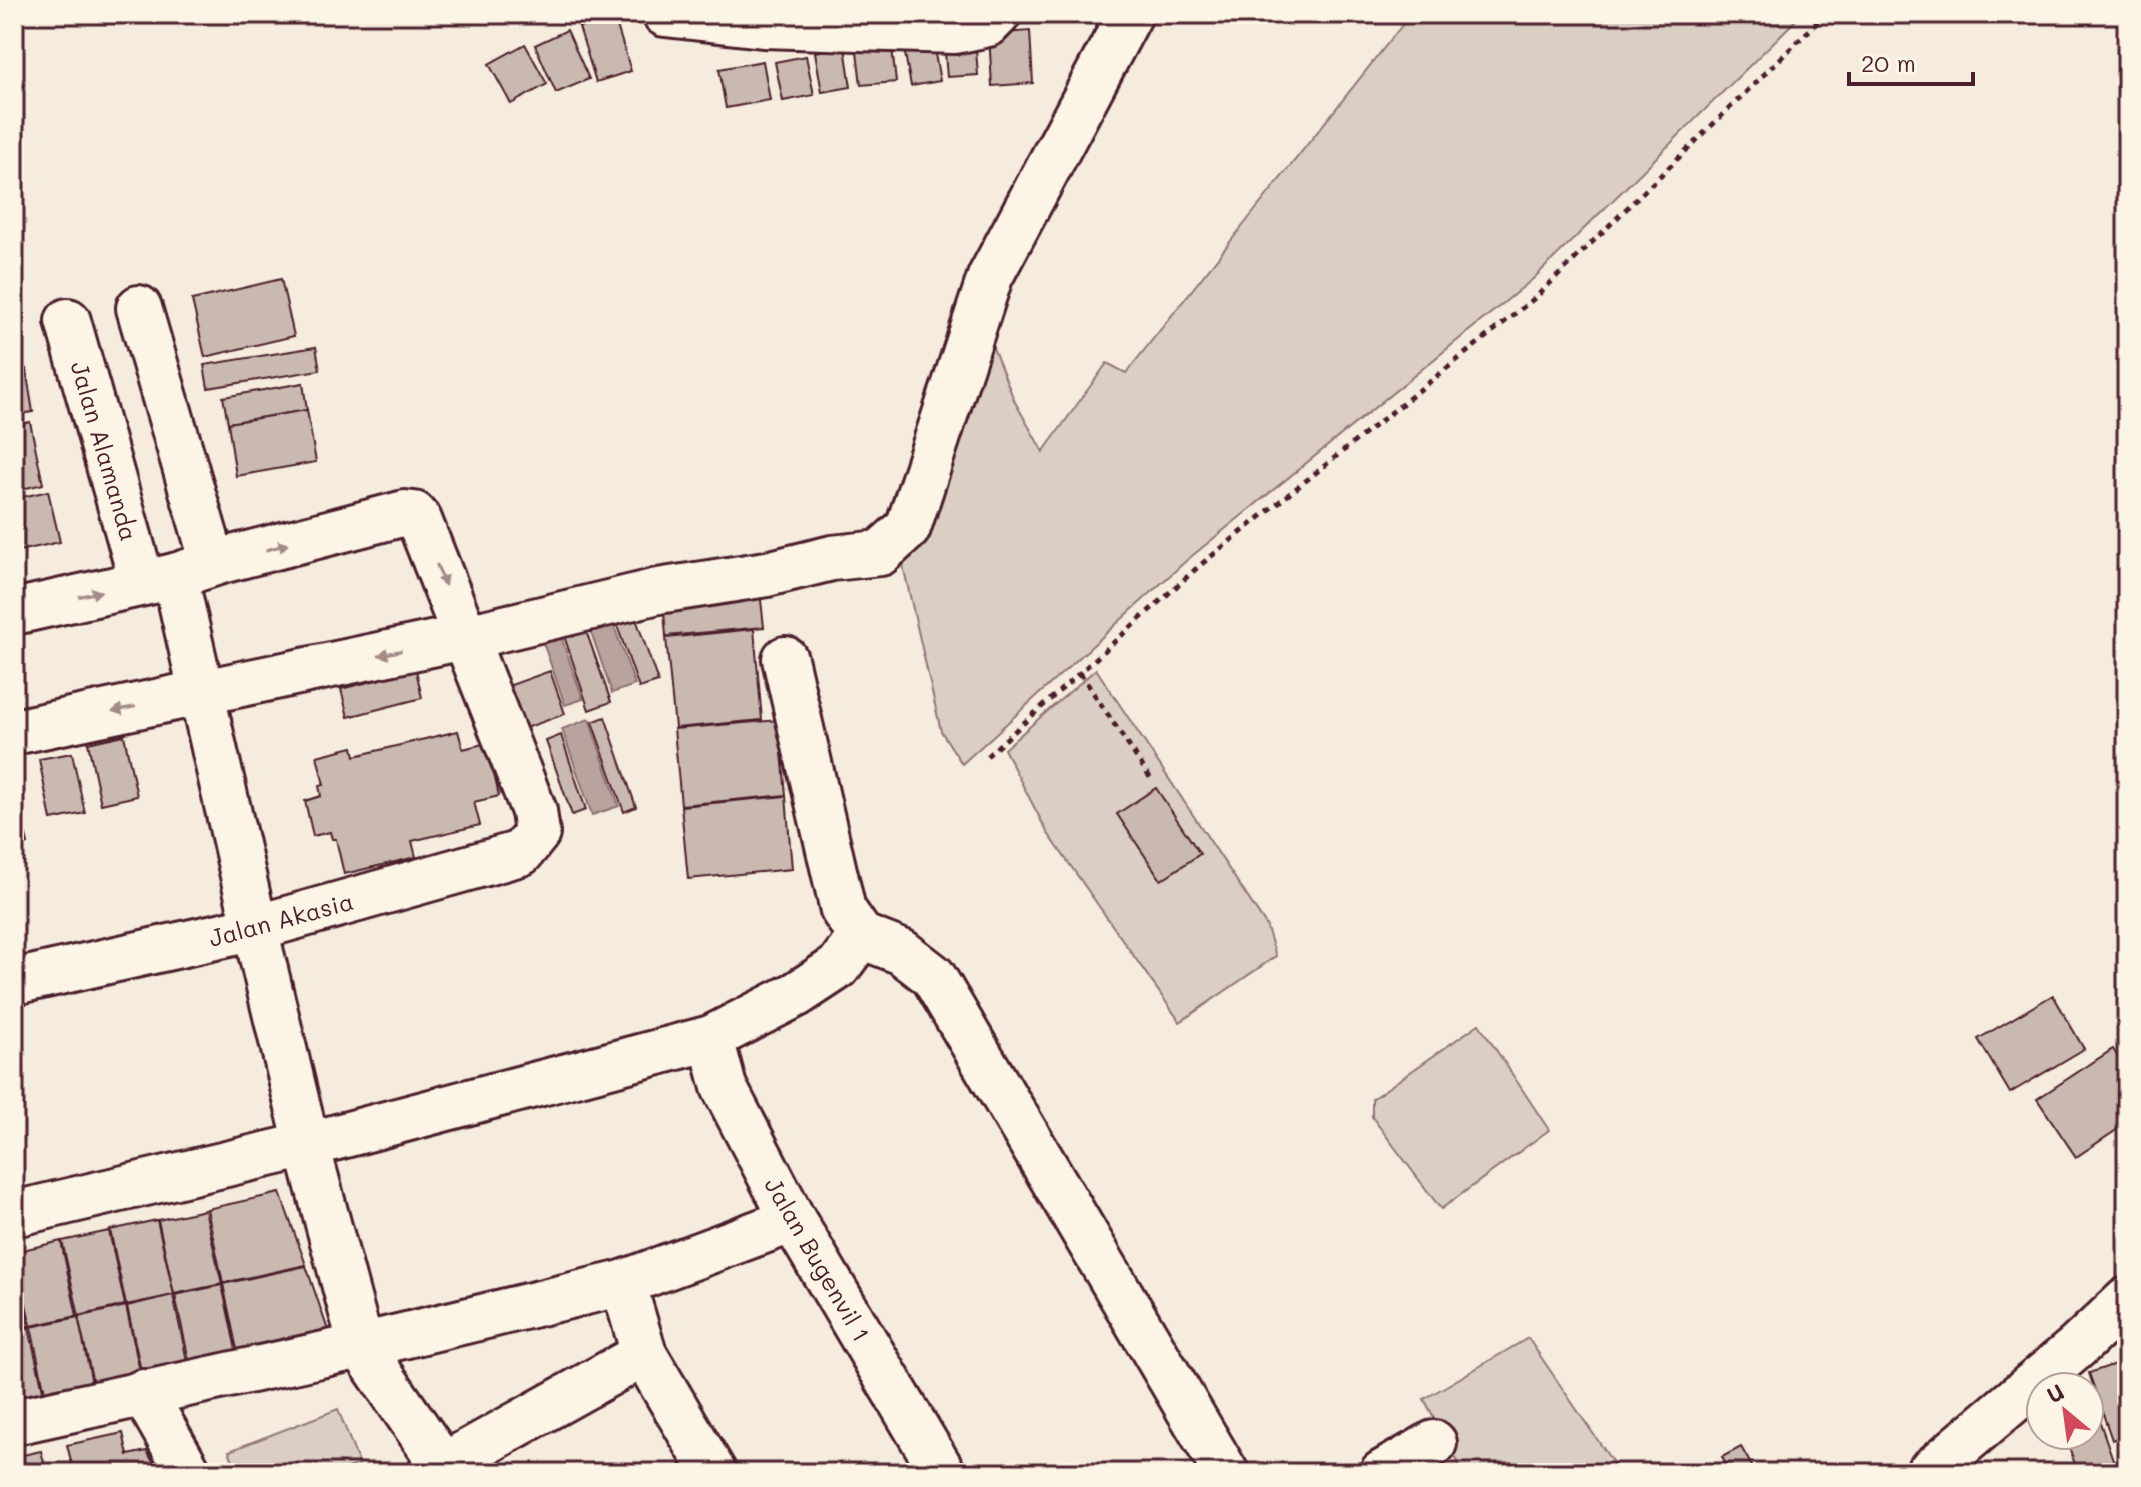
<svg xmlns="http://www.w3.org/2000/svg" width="2141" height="1487" font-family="Mali,sans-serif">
<rect width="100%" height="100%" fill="#f5ecde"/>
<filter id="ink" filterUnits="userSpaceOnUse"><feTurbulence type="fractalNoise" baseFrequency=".0125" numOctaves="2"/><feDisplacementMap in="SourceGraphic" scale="16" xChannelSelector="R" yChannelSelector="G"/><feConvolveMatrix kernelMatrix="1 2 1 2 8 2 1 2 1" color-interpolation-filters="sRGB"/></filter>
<g filter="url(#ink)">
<!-- green -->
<g fill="#dbcec4" stroke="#927678" stroke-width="2">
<polygon points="1411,14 1802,14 1533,279 1187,560 962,764 941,731 902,561 989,338 1015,402 1043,452 1107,363 1126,373"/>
<polygon points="1096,669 1266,925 1276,956 1180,1022 1047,832 1004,749"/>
<polygon points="1479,1024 1549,1130 1441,1209 1372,1117 1372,1099"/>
<polygon points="1528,1338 1620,1473 1464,1473 1424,1399"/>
<polygon points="338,1409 359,1464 334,1473 238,1473 229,1451"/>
</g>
<!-- water -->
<g fill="#b8a39e" stroke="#8c6e70" stroke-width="2">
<polygon points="610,615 635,685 612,693 588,623"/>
<polygon points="558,628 583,699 565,705 540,634"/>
<polygon points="589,719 619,806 592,815 562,729"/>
</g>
<!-- building -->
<g fill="#cab9b1" stroke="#4a1f2b" stroke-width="2">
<polygon points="614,16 631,71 596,82 579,27"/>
<polygon points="567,30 589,79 556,93 535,45"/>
<polygon points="1030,31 1033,83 992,86 989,34"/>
<polygon points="932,38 940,81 911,86 903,43"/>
<polygon points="975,38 978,75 947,77 944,41"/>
<polygon points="891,40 896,82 861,85 856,43"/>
<polygon points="525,44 547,84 511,104 489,64"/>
<polygon points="845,47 851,87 822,92 815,52"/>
<polygon points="806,56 814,95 783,101 775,62"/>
<polygon points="763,61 770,100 726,108 719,69"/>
<polygon points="281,279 294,336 205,357 192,300"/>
<polygon points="316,347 320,370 208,388 204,365"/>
<polygon points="26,369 33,412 14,415 14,371"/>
<polygon points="303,383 307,410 228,423 223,397"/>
<polygon points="307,410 316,462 236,476 228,423"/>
<polygon points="30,422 43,484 14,491 14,426"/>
<polygon points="48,491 60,542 14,552 14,499"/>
<polygon points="760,591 764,627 666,636 663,600"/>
<polygon points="632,607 658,682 639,688 613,614"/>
<polygon points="583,622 611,702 589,710 562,630"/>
<polygon points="754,629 762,720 675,728 666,638"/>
<polygon points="416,670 422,698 348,717 341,689"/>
<polygon points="550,671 565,714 523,729 508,686"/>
<polygon points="605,717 636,807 624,812 592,722"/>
<polygon points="779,720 786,795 681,805 674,729"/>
<polygon points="458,731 463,749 487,743 499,796 474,802 480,825 412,841 416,857 344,874 336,839 332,839 330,832 313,836 305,801 321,796 319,786 324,785 317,756 353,747 355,756"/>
<polygon points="124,735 137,796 101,804 88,743"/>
<polygon points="561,735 586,810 572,815 546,741"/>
<polygon points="72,753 85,813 51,820 39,759"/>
<polygon points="14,787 28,844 14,848"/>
<polygon points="1156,788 1200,854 1161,880 1117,814"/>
<polygon points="786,796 792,869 688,879 681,806"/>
<polygon points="2053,995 2084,1049 2010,1093 1978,1039"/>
<polygon points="2113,1049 2127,1071 2127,1123 2076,1157 2037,1099"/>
<polygon points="280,1193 306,1265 223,1283 207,1209"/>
<polygon points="205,1210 222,1284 174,1294 158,1220"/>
<polygon points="157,1220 174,1295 126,1305 110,1230"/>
<polygon points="109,1231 125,1305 79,1316 62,1241"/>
<polygon points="61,1241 77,1316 31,1326 14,1252"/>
<polygon points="306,1266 331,1339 239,1359 223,1284"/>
<polygon points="222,1285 238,1359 191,1370 175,1295"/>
<polygon points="173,1295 189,1370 143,1380 127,1306"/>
<polygon points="24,1302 29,1326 14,1330 14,1305"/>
<polygon points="126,1306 142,1381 95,1391 78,1317"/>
<polygon points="78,1317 94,1392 47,1402 31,1327"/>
<polygon points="29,1328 44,1395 20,1400 17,1384 14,1385 14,1331"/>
<polygon points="2124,1361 2127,1369 2127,1434 2112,1440 2089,1373"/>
<polygon points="2089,1391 2117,1471 2110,1473 2078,1473 2065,1435 2089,1435"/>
<polygon points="123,1433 128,1455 147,1451 159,1473 74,1473 67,1445"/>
<polygon points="1741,1447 1756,1473 1724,1473 1729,1470 1722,1457"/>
<polygon points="41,1451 47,1473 14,1473 14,1457"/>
</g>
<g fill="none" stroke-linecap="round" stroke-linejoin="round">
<defs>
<g id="minor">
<polyline points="665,14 763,25 955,31 988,24 998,14"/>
<polyline points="139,308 213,563"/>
<polyline points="68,321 142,582"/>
<polyline points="175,576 255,928 307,1145 361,1346 448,1473"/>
<polyline points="14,612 175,576 221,561 405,513 414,514 419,520 534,811 537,833 521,853 255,928 14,982"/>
<polyline points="785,659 843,910 861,936 902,952 933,976 1226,1473"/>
<polyline points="14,732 488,632 658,591 767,574 832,558 880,553 908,528 990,277 1130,14"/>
<polyline points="711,1038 724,1087 793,1220 943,1473"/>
<polyline points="14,1214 307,1145 711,1038 797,994 838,967 861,936"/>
<polyline points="623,1283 644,1354 714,1473"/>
<polyline points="143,1392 189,1473"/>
<polyline points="14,1422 361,1346 623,1283 793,1220"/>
<polyline points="430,1473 644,1354"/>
<polyline points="1382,1473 1434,1443"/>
<polyline points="1928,1473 2078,1346 2127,1300"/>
</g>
</defs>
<!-- minor casing -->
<use href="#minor" stroke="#4a1f2b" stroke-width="50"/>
<!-- path -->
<g stroke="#4a1f2b" stroke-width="5" stroke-dasharray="6 6" stroke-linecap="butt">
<polyline points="1080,673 1151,779"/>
<polyline points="987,756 1199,566 1536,297 1826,14"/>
</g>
<!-- minor -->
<use href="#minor" stroke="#fcf5e5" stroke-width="44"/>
</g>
<!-- one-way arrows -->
<defs><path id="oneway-solid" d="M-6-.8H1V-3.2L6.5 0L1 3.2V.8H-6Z" transform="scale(2)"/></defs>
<g fill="#a38a88">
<use href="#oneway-solid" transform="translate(277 547) rotate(-15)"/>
<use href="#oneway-solid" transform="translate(441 575) rotate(68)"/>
<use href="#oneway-solid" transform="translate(90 594) rotate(-13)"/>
<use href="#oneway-solid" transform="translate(390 653) rotate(168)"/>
<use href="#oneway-solid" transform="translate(124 709) rotate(168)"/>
</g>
</g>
<g text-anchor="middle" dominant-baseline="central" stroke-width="7" stroke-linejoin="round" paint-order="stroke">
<!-- street labels -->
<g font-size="24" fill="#4a1f2b" stroke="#fcf5e5">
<text transform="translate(105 451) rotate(74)">Jalan Alamanda</text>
<text transform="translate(281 919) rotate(-15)">Jalan Akasia</text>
<text transform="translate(818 1259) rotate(60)">Jalan Bugenvil 1</text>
</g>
</g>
<!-- margin -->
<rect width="2141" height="1487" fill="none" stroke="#fcf5e5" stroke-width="48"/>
<rect x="24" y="24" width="2093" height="1439" fill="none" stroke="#4a1f2b" stroke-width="3" filter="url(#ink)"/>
<!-- north arrow -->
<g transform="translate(2065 1411) rotate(331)"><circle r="38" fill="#fcf5e5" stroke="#b59f9b" stroke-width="2"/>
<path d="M0-6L14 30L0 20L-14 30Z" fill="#d1495b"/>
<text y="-12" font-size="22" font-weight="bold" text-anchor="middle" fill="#4a1f2b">U</text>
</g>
<!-- scale -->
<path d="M1849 72v12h124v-12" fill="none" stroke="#4a1f2b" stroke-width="4"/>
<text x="1861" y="72" font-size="24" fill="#4a1f2b" stroke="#fcf5e5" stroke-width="6" paint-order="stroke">20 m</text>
</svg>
